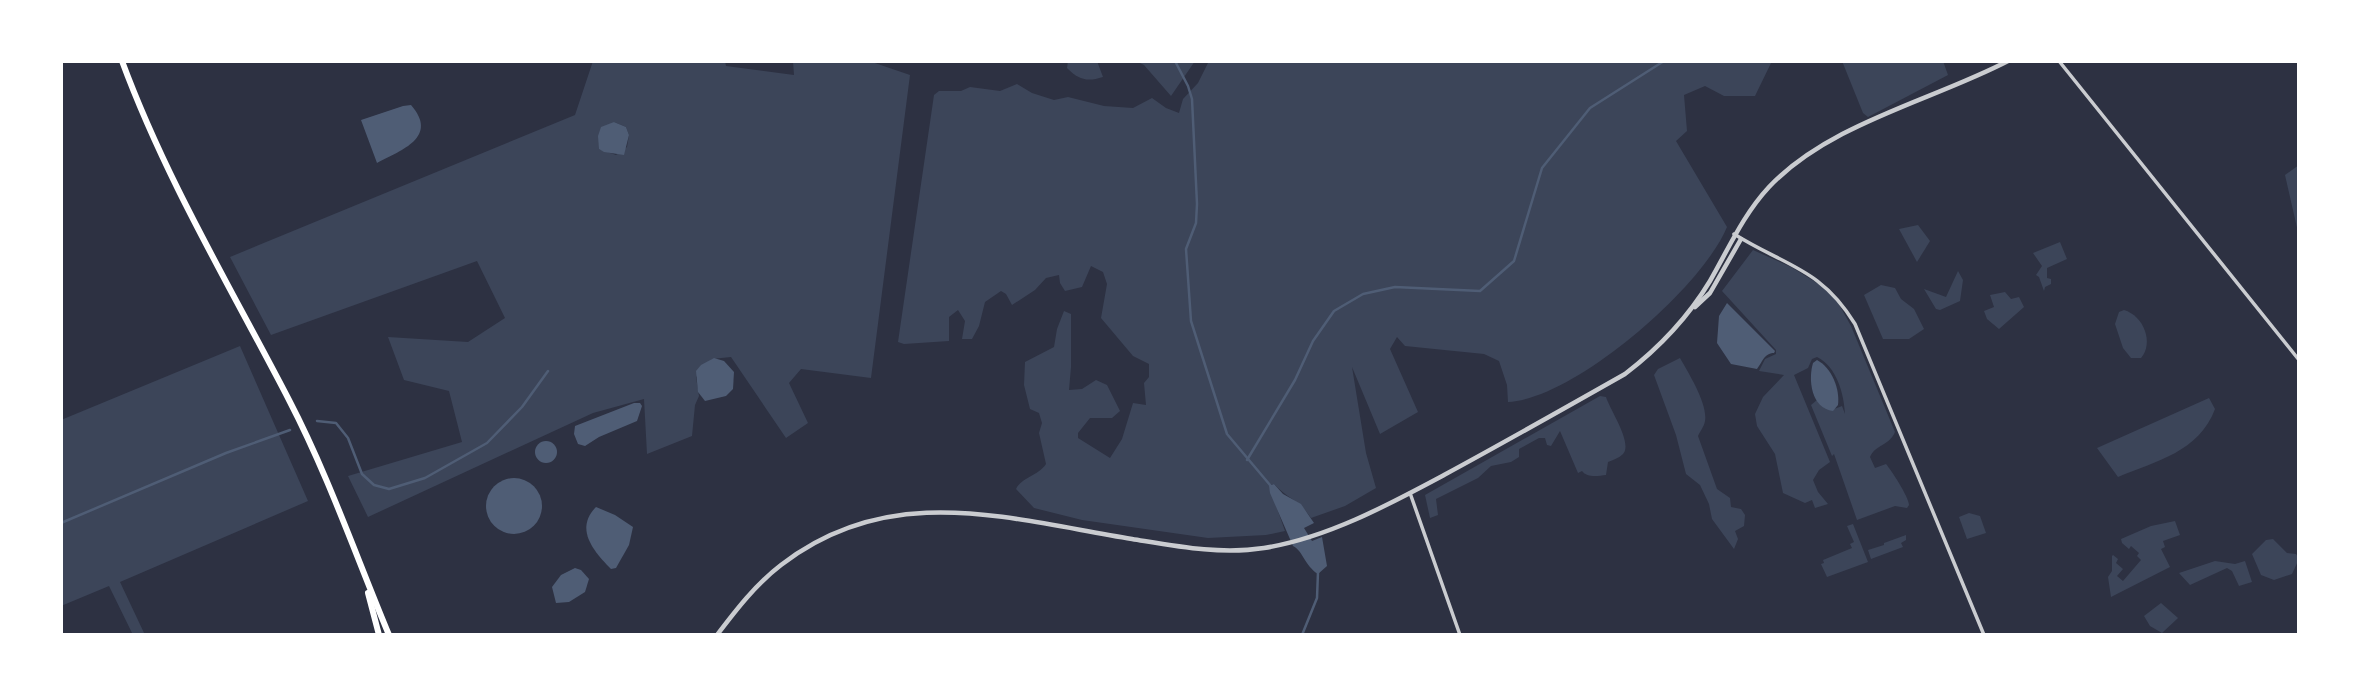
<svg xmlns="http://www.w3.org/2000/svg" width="2360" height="696" font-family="Spectral,serif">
<rect width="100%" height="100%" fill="#2d3142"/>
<!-- green -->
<g fill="#3c4559" fill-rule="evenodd">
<path d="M 593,61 L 725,61 L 726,66 L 794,75 L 793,61 L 869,61 L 910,75 L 871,378 L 801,369 L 789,383 L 808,423 L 786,438 L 731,357 L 712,359 L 696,377 L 699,396 L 695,405 L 692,436 L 647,454 L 644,399 L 593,413 L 368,517 L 348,476 L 462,442 L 449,391 L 404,380 L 388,337 L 468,342 L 505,318 L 477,261 L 271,335 L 230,257 L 575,115 ZM 614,122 L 626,127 L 629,135 L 627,147 L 616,155 L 599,149 Z"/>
<path d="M 1068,61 L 1097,61 L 1103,77 C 1087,82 1079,80 1067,68 Z"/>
<polygon points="1136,61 1195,61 1171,96 1144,65"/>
<path d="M 1209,61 L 1772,61 L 1755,96 L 1724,96 L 1705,86 L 1684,95 L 1687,131 L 1676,141 L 1727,227 C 1702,288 1574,399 1508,402 L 1507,385 L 1499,361 L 1484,354 L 1405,346 L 1397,337 L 1390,349 L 1418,412 L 1380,434 L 1352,367 L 1366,453 L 1376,488 L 1345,506 L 1311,518 C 1298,499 1288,499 1274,484 L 1269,486 L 1285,531 L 1266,535 L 1208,538 L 1082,520 L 1034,508 L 1016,489 C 1022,477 1038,476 1046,464 L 1039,433 L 1042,423 L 1039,413 L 1030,409 L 1024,385 L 1025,362 L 1054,347 L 1057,329 L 1064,311 L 1071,314 L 1071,367 L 1069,390 L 1082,389 L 1096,380 L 1107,385 L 1120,411 L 1112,418 L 1090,418 L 1078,433 L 1078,438 L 1110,458 L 1122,439 L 1133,403 L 1146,405 L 1144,383 L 1149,377 L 1149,364 L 1133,356 L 1101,318 L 1107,284 L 1103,272 L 1091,266 L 1082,287 L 1065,291 L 1060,283 L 1059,275 L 1046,278 L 1035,290 L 1012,305 L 1006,294 L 1001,291 L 985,302 L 979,326 L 972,339 L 962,339 L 965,321 L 958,310 L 949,317 L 949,341 L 904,344 L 898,342 L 934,95 L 939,91 L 961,91 L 970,87 L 1000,91 L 1017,84 L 1032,93 L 1054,100 L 1068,97 L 1104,106 L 1133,108 L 1152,98 L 1166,108 L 1179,113 L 1183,99 L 1198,83 Z"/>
<polygon points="1842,61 1943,61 1948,75 1868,117 1863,113"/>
<polygon points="2299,165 2299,232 2298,232 2285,175"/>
<polygon points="1918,225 1930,241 1917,262 1899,229"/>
<polygon points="2060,242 2067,259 2047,268 2047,278 2051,279 2051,284 2045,287 2044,291 2039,277 2036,275 2042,266 2033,253"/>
<path d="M 1753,250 L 1791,267 L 1822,286 L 1836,299 L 1851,326 L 1895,432 C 1890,445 1875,445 1870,457 L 1875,468 L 1886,464 C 1891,470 1909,497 1909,505 L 1907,508 L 1895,506 L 1857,520 L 1834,454 L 1832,456 L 1811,405 L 1817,400 C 1824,410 1831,411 1842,406 L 1845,414 C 1844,394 1837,367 1817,357 L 1812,359 L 1808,368 L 1794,375 L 1830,462 L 1819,470 L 1813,480 L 1818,492 L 1828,504 L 1815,508 L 1812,500 L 1805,503 L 1783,493 L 1775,454 L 1757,426 L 1755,414 L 1763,397 L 1784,375 L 1759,371 L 1765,359 L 1776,354 L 1776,350 L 1722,291 Z"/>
<polygon points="1958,271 1963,280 1960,301 1940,310 1936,309 1924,289 1946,297"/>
<polygon points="1881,285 1895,288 1901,299 1914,309 1924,329 1909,339 1883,339 1864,295"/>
<polygon points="2005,292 2011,299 2019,297 2024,307 1999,329 1987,319 1984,311 1994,307 1990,295"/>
<path d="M 2124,310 C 2144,316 2154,343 2141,358 L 2131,358 L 2123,348 L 2115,324 L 2119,312 Z"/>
<polygon points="240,346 308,501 120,582 145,635 133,635 109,586 61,606 61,420"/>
<path d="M 1680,358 C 1689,374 1708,404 1705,421 C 1704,427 1700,431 1698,436 L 1717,489 L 1730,498 L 1731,507 L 1741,509 L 1745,515 L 1744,526 L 1735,531 L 1738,539 L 1734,549 L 1712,519 L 1709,504 L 1700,485 L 1686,474 L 1676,435 L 1654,375 L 1658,369 Z"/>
<path d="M 1600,396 L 1606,397 C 1610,410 1633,443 1623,454 C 1619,458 1613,460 1608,462 L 1606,475 C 1598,476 1587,478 1582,471 L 1578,473 L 1560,431 L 1551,446 L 1547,445 L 1545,438 L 1539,438 L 1519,449 L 1519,457 L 1511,462 L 1491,466 L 1478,478 L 1436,499 L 1438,515 L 1430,518 L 1425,495 Z"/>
<path d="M 2209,398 L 2215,409 C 2199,452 2156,461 2118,477 L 2097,448 Z"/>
<polygon points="1969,513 1980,516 1986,533 1967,539 1959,517"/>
<polygon points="2175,521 2180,535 2163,541 2165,547 2161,549 2170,567 2111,597 2108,577 2112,571 2112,556 2113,555 2118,559 2116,563 2123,569 2117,576 2123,581 2141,560 2137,556 2139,553 2131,546 2129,549 2122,543 2121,539 2151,526"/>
<polygon points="1853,524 1868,562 1827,577 1821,564 1824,563 1823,560 1852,548 1850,544 1854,542 1847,526"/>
<polygon points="1906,535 1906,540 1901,543 1903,547 1871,559 1868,550 1884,545 1884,543"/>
<polygon points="2273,539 2287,553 2296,554 2299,559 2292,574 2274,580 2261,575 2252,554 2266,540"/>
<polygon points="2215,561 2235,564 2245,561 2252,582 2239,586 2232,571 2227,568 2190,585 2179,573"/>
<polygon points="2161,603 2178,618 2162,633 2150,626 2144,616"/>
</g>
<!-- water -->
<g fill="#4f5d75">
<path d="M 411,105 C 439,137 402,150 377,163 L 361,120 L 403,106 Z"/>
<polygon points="614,122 626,127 629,135 624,155 604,152 599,149 598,136 601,127"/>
<path d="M 1727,303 L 1775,351 L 1774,353 C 1764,353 1762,363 1757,369 L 1731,364 L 1717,343 L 1719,316 Z"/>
<polygon points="714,358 724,361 734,372 733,389 726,396 705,401 698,392 696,371 701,365"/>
<path d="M 1817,360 C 1832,368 1840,389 1838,405 L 1833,411 C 1811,408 1808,380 1813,363 Z"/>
<polygon points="634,403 640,403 642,406 637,421 599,437 585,446 578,444 574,434 575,426"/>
<circle cx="546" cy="452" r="11"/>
<circle cx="514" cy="506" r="28"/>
<path d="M 1274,484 L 1283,494 L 1301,504 L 1314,523 L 1304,528 L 1312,541 L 1322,537 L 1327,566 L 1318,574 C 1305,566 1303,551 1293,546 L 1270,493 L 1269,486 Z"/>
<path d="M 596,507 L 615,515 L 633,527 L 629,545 L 616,568 L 611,569 C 594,552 574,529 596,507 Z"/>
<polygon points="575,568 581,570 589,579 585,592 569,602 556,603 552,587 561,575"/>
</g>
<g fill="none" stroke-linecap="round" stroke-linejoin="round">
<!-- stream -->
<g stroke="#4f5d75" stroke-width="2.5">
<polyline points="1175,61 1188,86 1192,99 1197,204 1196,223 1186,249 1191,321 1227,434 1270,485"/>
<polyline points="317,421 336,423 348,438 362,474 374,485 389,489 425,478 487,443 522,407 548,371"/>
<polyline points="1247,460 1295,380 1313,341 1334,311 1363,294 1395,287 1480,291 1514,261 1542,168 1590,108 1664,61"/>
<polyline points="61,523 226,453 290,430"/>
<polyline points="1302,635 1317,598 1318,572"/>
</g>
<!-- minor -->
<g stroke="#caccd0" stroke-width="3.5">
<polyline points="2059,61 2299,360"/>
<path d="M 1734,234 C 1785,266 1821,268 1855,324 L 1984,635"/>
<polyline points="1410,493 1460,635"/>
</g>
<!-- tertiary -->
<g stroke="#caccd0" stroke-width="4.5">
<polyline points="1695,307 1710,293 1741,239"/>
<path d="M 717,635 C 736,610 756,584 781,565 C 891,480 1008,519 1132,539 C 1175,546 1220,555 1264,548 C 1327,538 1388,505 1444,475 C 1505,442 1565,408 1625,374 C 1659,348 1687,319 1710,281 C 1729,248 1743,215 1769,187 C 1830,123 1931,101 2008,61"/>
</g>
<!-- trunk -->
<g stroke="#fff" stroke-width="6">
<path d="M 122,61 C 166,180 231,288 289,400 C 328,475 356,556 389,635"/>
<polyline points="368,593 379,635"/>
</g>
</g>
<!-- border -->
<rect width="2360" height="696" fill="none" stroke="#ffffff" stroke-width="126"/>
</svg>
